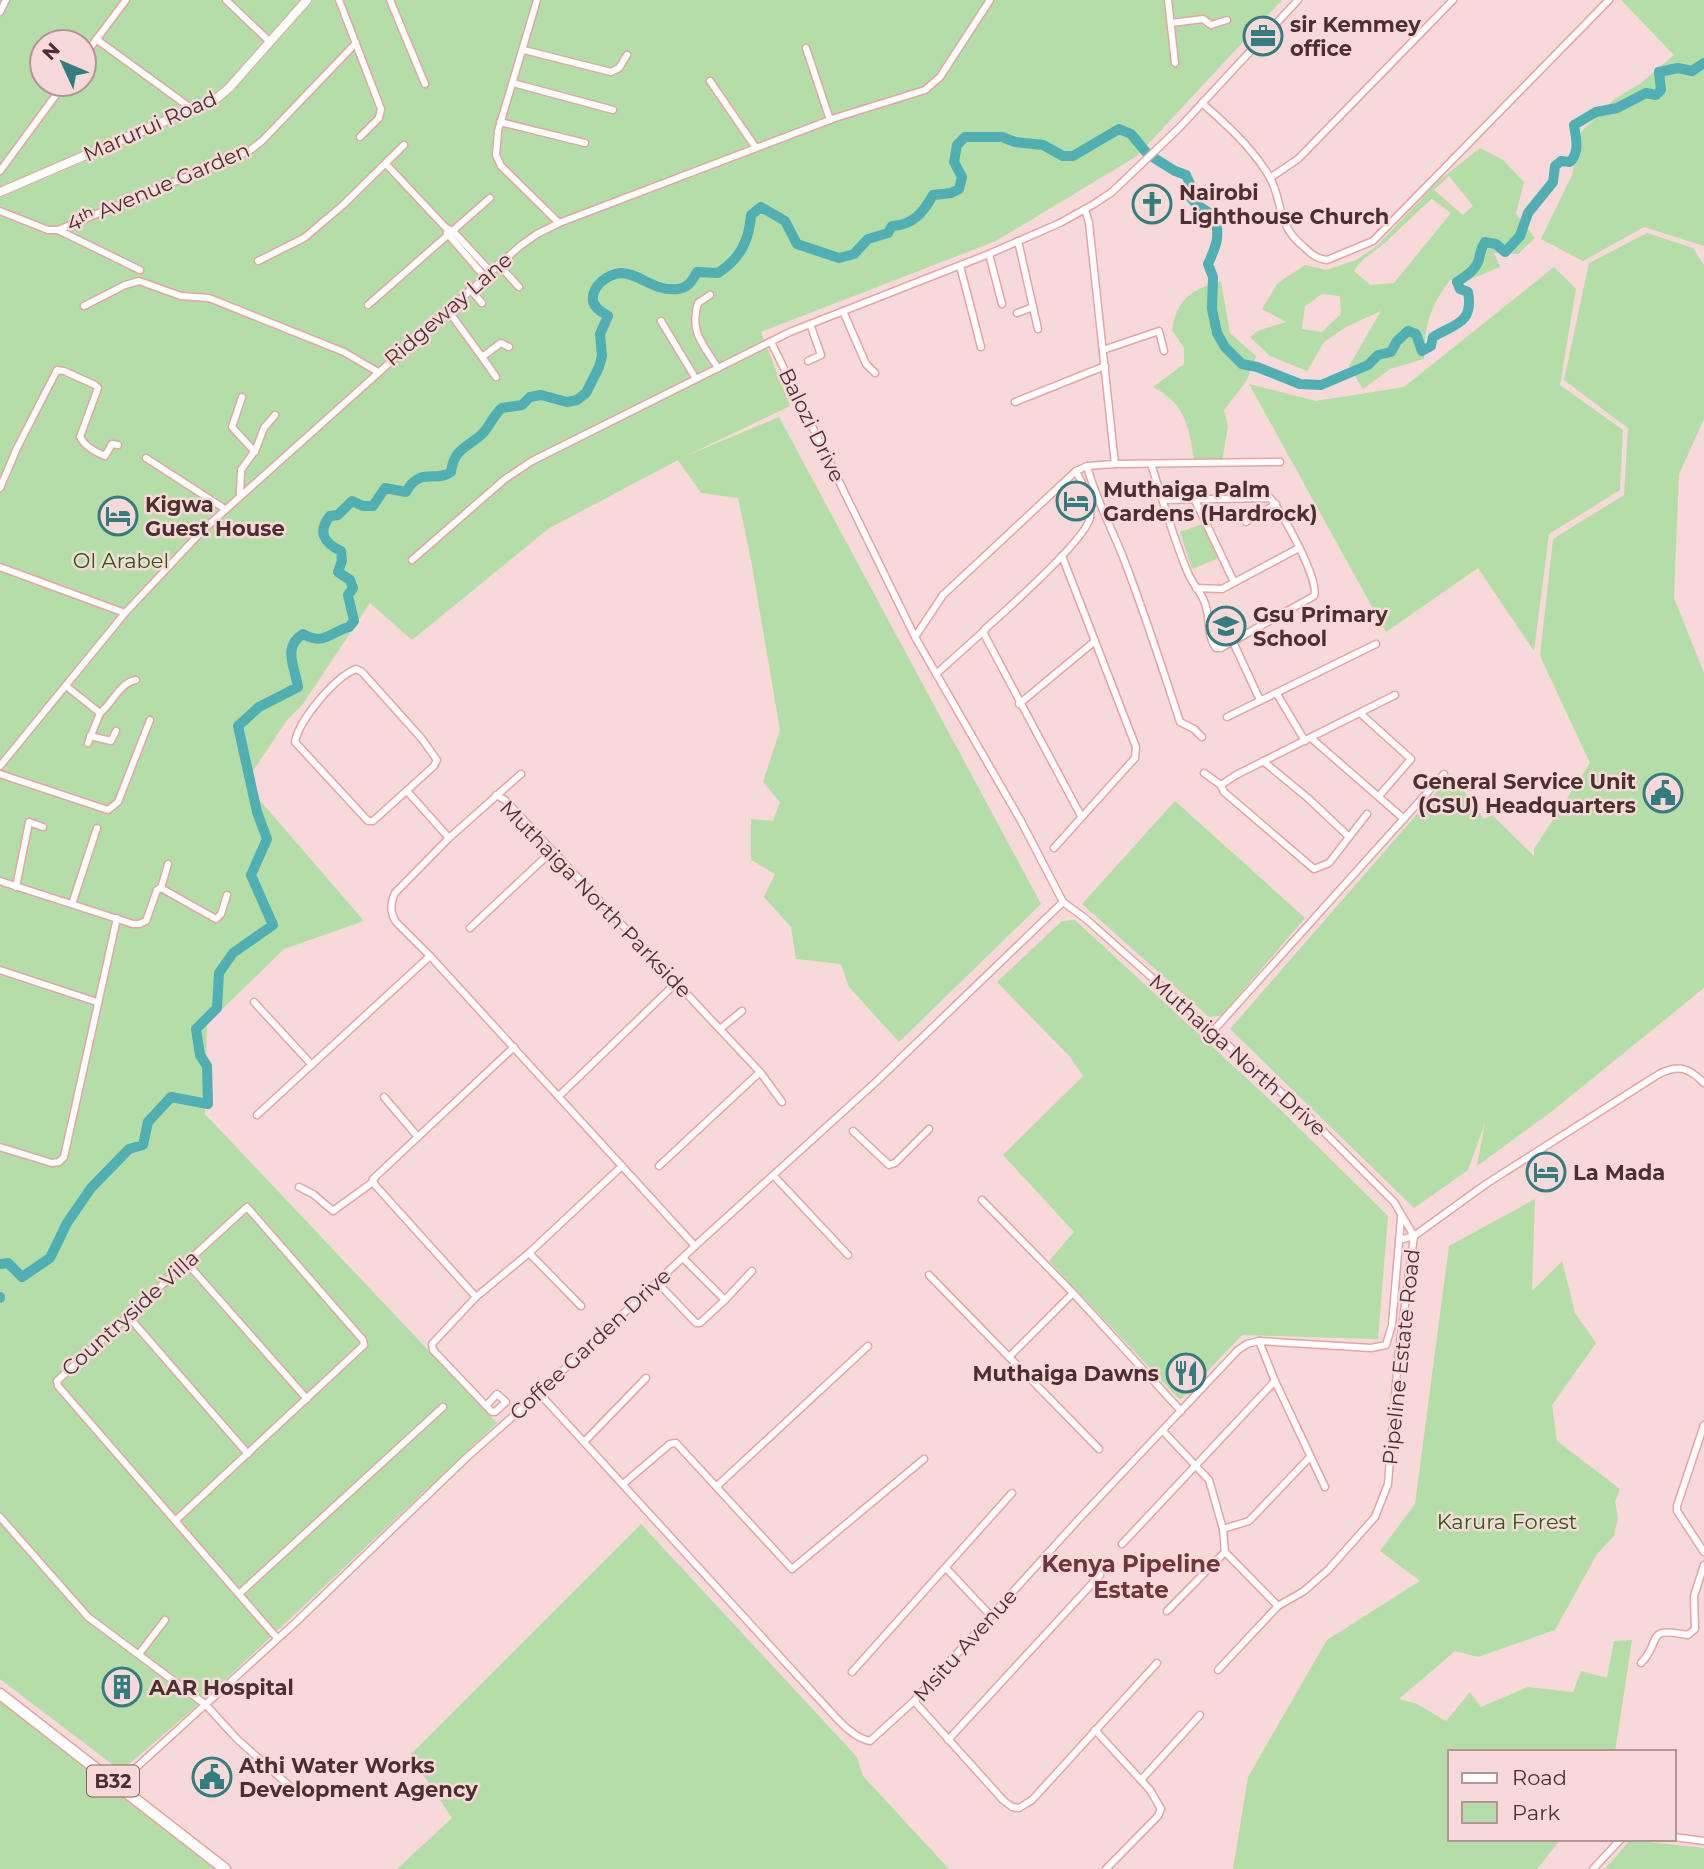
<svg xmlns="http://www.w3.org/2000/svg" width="1704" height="1869" font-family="Montserrat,sans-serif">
<rect width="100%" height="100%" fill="#f7d9d9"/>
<!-- green -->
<g fill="#b4dda7" fill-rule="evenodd">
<path d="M 0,0 L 1282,0 L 1137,156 L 996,241 L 761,332 L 790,406 L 686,456 L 779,417 L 1041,904 L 899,1042 L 849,987 L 841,964 L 796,959 L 791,927 L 764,897 L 775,874 L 751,860 L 751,819 L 773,821 L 780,802 L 763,782 L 780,730 L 751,560 L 738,498 L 701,493 L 678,460 L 548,529 L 412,640 L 370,603 L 303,704 L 287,720 L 245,783 L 364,921 L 284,949 L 207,1024 L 205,1114 L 497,1423 L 206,1698 L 121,1771 L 0,1679 ZM 42,42 L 84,42 L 84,84 L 42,84 Z"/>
<polygon points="1621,0 1704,0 1704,246 1644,227 1583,261 1541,239 1572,175 1581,132 1616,98 1641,83 1674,55"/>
<path d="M 1480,148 L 1503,160 L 1524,182 L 1516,214 L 1535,238 L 1518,254 L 1494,253 L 1500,267 L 1469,280 L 1450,280 C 1429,308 1425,325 1424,359 L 1390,369 L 1363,389 L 1349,366 L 1381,311 L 1346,327 L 1324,342 L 1307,371 L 1270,356 L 1250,337 L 1260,330 L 1286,322 L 1262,309 L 1278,283 L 1305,265 L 1326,270 L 1356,260 L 1377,246 L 1437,182 ZM 1449,176 L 1473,206 L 1463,215 L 1434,190 ZM 1432,199 L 1451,213 L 1394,283 L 1370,285 L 1354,271 C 1362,257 1375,252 1387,241 C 1402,227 1416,212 1432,199 ZM 1322,294 L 1340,296 L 1341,314 L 1322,332 L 1302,329 L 1305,306 Z"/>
<polygon points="1647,233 1693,248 1704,265 1704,419 1679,474 1674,598 1704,673 1704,988 1551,1112 1477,1166 1485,1123 1468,1170 1414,1208 1230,1029 1452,774 1484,819 1492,815 1534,856 1534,849 1590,763 1540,656 1553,539 1624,495 1628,428 1564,380 1589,263"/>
<polygon points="1554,267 1576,289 1560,385 1623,430 1620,490 1549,534 1534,651 1478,568 1386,632 1249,384 1316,401 1404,387"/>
<path d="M 1221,282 L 1230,333 L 1256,356 L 1247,380 L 1224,410 L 1228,426 L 1222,461 L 1195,463 C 1188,428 1188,405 1153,387 L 1184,364 L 1184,348 L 1172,330 C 1177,299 1191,289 1221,282 Z"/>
<polygon points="1205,523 1222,557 1192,569 1180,532"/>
<polygon points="1175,801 1305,918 1221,1016 1209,1017 1082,904"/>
<polygon points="1075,920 1282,1111 1388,1216 1378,1339 1242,1335 1180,1400 1049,1261 1074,1232 1003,1155 1083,1076 1070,1057 997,982 1062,921"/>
<polygon points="1535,1199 1532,1291 1562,1261 1575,1313 1596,1343 1552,1405 1557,1441 1620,1489 1615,1501 1618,1518 1614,1536 1597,1554 1555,1630 1478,1657 1455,1651 1399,1699 1417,1704 1446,1721 1470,1692 1481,1707 1528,1687 1573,1692 1581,1671 1607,1678 1614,1641 1632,1640 1615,1752 1450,1752 1450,1839 1561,1839 1537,1869 1233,1869 1248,1777 1327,1640 1420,1581 1380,1551 1415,1504 1449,1246"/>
<polygon points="641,1524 857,1757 863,1776 949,1869 397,1869 452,1818 410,1755"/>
<polygon points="0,1695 223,1869 0,1869"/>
<polygon points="1630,1840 1704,1848 1704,1869 1605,1869"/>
</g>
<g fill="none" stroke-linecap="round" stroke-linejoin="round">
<!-- river -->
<g stroke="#4fafb2" stroke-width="10">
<path d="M 1154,158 L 1175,171 L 1186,175 L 1192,188 L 1189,196 L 1197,205 L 1214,216 C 1221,235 1216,247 1208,264 L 1213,277 L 1212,309 L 1217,333 L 1225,347 L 1242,364 L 1257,367 L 1300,384 L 1321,385 L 1368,365 L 1378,355 L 1391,352 L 1397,341 L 1408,331 L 1416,334 L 1422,351 L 1431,346 L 1433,337 C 1455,324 1474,323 1468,292 L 1460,289 L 1457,282 C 1466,276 1476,270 1479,259 C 1481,252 1480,249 1485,242 L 1496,244 L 1505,252 L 1520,236 L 1528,213 L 1553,182 L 1555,166 L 1561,161 L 1570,162 C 1580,152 1576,138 1574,125 L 1596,112 L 1617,108 L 1646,93 L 1656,95 L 1661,90 L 1659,72 L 1678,68 L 1692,71 L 1704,63"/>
<path d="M 0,1264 L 8,1263 L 22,1277 L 50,1258 L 67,1223 L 91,1188 L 129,1149 L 143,1145 L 148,1122 L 171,1097 L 208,1104 L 207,1066 L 200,1055 L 196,1029 L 217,1008 L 219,973 L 233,953 L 273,925 L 251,875 L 267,839 L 257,812 L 238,726 L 259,707 L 298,687 C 295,667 282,647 303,634 C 324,646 330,632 349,627 L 354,621 L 348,595 L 353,588 L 350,580 L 338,572 L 342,561 L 341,551 C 324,543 317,532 330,516 L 338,515 L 352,501 L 363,506 L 373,506 L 385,488 L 406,492 C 420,466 436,483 451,472 C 454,449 466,448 481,435 C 490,427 493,415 502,408 L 522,405 L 530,397 L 541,395 L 567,402 L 577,400 L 586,393 L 599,367 L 602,356 L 600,334 L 608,316 C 602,312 595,309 593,301 C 591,286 608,274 621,273 C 639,273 654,292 678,289 C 690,287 692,280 697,272 L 718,273 C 740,259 749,241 751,215 L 761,207 L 785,221 L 797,244 L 839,258 L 854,254 L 868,239 L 888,233 L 892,226 C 913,225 923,213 933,195 L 951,193 L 959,189 L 962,177 L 954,162 L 957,145 L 965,137 L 1002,137 L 1015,142 L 1043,145 L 1063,156 L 1073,156 L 1119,129 L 1131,134 L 1146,152"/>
<polyline points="0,1297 0,1298"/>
</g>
<defs>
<g id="minor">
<polyline points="226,0 270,42"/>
<polyline points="339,0 381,109 379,118 360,137"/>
<polyline points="390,0 425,84"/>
<polyline points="537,0 498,131 496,155 501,166 559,223"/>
<polyline points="1168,0 1175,63"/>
<polyline points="0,12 6,0"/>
<polyline points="1171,23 1203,19 1211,25 1227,20"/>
<polyline points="96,39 192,109"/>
<polyline points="806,48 830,120"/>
<polyline points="524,50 611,72 619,68 627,55"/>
<polyline points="84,56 126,0"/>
<polyline points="710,81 756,148"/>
<polyline points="513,83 613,110"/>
<path d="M 1202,103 C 1226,124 1248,144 1266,171 C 1285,200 1274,223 1304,247 C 1311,254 1317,259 1327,260 L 1373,241 L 1609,0"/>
<polyline points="500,122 585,143"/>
<polyline points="386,164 446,228 453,231 490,271"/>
<polyline points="0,171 64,84"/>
<polyline points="1270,178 1298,159 1453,0"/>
<polyline points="1085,209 1089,223 1115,464"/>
<polyline points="0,211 48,230 58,230 249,151 262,141 356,43"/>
<polyline points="58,230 140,270"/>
<polyline points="447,233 484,276"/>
<polyline points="1018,241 1038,329"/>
<polyline points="989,254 1002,304"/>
<polyline points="258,261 304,238 343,205 404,145"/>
<polyline points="498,264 519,287"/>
<polyline points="960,266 981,347"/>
<polyline points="470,289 482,303"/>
<path d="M 710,295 L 698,303 C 689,332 703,344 718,368"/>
<polyline points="368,305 490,198"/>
<polyline points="84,306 125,285 139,281 181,296 209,298 344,352 378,372"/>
<polyline points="447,309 482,357 501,343 509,347"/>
<polyline points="843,311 866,364 875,373"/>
<polyline points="1017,313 1033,307"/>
<polyline points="661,321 696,379"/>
<polyline points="771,342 915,637 1021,821 1063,902 1086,919 1310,1118 1394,1202 1414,1236"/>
<polyline points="1103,350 1159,331 1164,351"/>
<polyline points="482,357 496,377"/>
<polyline points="808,361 821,355 810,324"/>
<polyline points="242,397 232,427 255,452"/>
<polyline points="1015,402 1105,366"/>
<polyline points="146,458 225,509"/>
<path d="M 1151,464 C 1163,500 1173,538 1188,573 C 1192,583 1200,591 1204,601 C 1211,615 1206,636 1216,648 L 1221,648 L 1314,596 C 1320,581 1282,511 1270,498 L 1163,500"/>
<path d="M 1087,466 C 1095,497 1111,527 1123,557 C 1144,611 1162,667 1180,722 L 1194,729 L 1202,737"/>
<path d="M 1076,471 C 1083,485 1092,501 1090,517 C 1088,538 1004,612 985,629 L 984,634 L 1081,816"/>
<path d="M 0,488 L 17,448 L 57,370 L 64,371 L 95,385 L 98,388 L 80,437 C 85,447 95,452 105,456 L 112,444 L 118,445"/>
<polyline points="240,495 241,470 256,449 264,428 275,415"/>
<polyline points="1194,498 1234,582"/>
<polyline points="1246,522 1276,504"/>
<polyline points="412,560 505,479 532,461 790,332 989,254 1060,223 1094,204 1112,192 1180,127 1298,0"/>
<polyline points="0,567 125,613"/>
<polyline points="1196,588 1222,589 1299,548"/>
<polyline points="915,637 943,595 1076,471 1087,466 1115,464 1280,462"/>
<polyline points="1233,642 1260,700"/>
<path d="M 356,669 L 362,672 L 422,739 L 437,760 L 434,766 L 373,821 L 368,821 L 295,742 C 299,720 335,677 356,669 Z"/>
<polyline points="936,674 984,631"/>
<polyline points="66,686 100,713 88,743"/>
<polyline points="1277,694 1305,741"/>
<polyline points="1019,704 1095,641"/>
<path d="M 100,713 C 113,703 119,683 136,680"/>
<polyline points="1360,713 1411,759 1379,796"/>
<polyline points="1227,717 1376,644"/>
<polyline points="90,736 111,741 116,731"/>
<polyline points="1311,738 1404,819"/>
<polyline points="1263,761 1309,799 1348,836"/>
<polyline points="0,766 125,613 203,530 520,246 537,234 559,223 835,118 925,90 940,77 990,0"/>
<polyline points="1204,773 1221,785"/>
<polyline points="0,774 108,810 118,802 150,720"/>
<path d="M 521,774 L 449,838 L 395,893 C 390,904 390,912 396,922 L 430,956 L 695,1246"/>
<polyline points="407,791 449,838"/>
<polyline points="496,795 505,800 760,1072 782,1102"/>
<polyline points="1367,814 1329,863 1314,869 1224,792 1221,785 1236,775 1395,695"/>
<polyline points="1054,848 1135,758 1136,747 1062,556"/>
<polyline points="0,881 133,924 139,924 146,921 157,890 161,888 216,919 221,914 227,895"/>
<polyline points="16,887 29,822 43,827"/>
<polyline points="161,888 168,864"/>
<polyline points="72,904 97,828"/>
<polyline points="470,928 552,851"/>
<polyline points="0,970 97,1002"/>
<polyline points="254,1002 312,1065"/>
<polyline points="720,1029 742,1011"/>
<polyline points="1213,1031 1444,774"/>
<polyline points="559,1096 676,983"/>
<polyline points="384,1097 418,1137"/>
<polyline points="257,1115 430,956"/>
<polyline points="853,1131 889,1165 895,1163 929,1129"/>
<polyline points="0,1147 52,1163 59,1162 64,1157 117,918"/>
<polyline points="659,1166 760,1072"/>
<polyline points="774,1176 848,1255"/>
<polyline points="299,1187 313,1194 333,1211 373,1182"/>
<polyline points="982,1200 1073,1293 1181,1411"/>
<path d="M 1399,1240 L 1414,1236 L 1486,1184 L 1659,1074 C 1679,1064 1689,1068 1704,1083"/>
<polyline points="529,1253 581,1306"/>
<polyline points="186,1262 307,1399"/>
<polyline points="929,1275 1009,1357 1073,1293"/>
<polyline points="657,1282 696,1323 700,1323 725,1300 683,1258"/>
<polyline points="476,1297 375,1185 373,1179 514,1047"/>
<polyline points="725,1300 752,1271"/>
<polyline points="127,1315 248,1454"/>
<polyline points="1259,1341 1275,1381 1325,1487"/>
<polyline points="1009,1357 1099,1449"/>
<path d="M 539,1393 L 817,1697 C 831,1711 849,1737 870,1741 L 914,1701 L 1077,1521 L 1238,1350 L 1247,1344 L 1259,1341 L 1371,1348 L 1386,1345 L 1392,1325 L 1401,1218"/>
<polyline points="486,1406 497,1394 506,1402 495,1412 492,1412 433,1350 432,1344 476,1297 529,1253 622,1166"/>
<polyline points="1704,1425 1677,1506 1677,1511 1704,1552"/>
<polyline points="1163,1431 1209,1480 1223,1529 1225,1552 1278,1606"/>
<polyline points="584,1442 646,1378"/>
<polyline points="623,1484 670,1444 676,1443 792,1569 924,1459"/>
<polyline points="717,1486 868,1346"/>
<polyline points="0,1517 88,1617 206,1705 237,1739 294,1790"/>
<polyline points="175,1521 364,1345 363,1340 247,1207 57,1381 58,1386 277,1638"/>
<polyline points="1223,1529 1249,1521 1310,1457"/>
<polyline points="1122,1544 1275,1381"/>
<polyline points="946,1568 991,1616"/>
<polyline points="239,1594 443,1407"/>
<polyline points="1167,1611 1225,1552"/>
<polyline points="139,1654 165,1620"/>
<path d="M 1641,1663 C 1663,1641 1643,1626 1688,1635 L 1695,1629 L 1694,1596 L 1704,1565"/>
<polyline points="1218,1670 1278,1606 1304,1591 1328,1570 1375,1517 1388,1484 1398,1358 1414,1236"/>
<polyline points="852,1672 1012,1493"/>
<polyline points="914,1701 1003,1800 1012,1807 1019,1808 1032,1800 1157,1663"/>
<polyline points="1095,1730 1150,1790 1161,1809 1158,1816 1106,1869"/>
<polyline points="948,1740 1100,1575"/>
<polyline points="1141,1780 1200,1715"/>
<polyline points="117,1785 295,1623 465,1459 539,1393 695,1246 878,1080 1063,902"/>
<polyline points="1674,1837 1704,1841"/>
<polyline points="1593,1869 1621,1839"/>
</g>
<polyline id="tertiary" points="0,192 216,99 229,88 307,0"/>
<polyline id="trunk" points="0,1694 225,1869"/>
</defs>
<!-- minor casing -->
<use href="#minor" stroke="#e8a3a4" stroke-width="9"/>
<!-- tertiary casing -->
<use href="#tertiary" stroke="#e8a3a4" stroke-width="10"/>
<!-- trunk casing -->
<use href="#trunk" stroke="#e8a3a4" stroke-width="13"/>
<!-- minor -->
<use href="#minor" stroke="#fff" stroke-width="6"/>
<!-- tertiary -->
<use href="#tertiary" stroke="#fff" stroke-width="8"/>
<!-- trunk -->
<use href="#trunk" stroke="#fff" stroke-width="10"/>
</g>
<!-- icons -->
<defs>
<symbol id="office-ring" viewBox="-11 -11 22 22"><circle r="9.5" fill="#f7d9d9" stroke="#347d7f" stroke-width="1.5"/><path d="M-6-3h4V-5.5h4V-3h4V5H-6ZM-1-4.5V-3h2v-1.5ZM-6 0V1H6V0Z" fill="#347d7f"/></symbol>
<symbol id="church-ring" viewBox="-11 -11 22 22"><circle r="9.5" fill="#f7d9d9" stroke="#347d7f" stroke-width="1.5"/><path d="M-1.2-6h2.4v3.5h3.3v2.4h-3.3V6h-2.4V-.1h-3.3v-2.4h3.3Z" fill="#347d7f"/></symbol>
<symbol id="hotel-ring" viewBox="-11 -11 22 22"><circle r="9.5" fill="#f7d9d9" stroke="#347d7f" stroke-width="1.5"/><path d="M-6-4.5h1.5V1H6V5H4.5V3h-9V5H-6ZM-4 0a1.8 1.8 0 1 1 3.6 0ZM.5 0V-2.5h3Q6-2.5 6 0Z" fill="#347d7f"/></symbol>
<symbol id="school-ring" viewBox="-11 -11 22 22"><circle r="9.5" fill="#f7d9d9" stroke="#347d7f" stroke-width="1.5"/><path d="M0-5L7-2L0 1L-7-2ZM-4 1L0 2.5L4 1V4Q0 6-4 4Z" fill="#347d7f"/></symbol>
<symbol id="civic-ring" viewBox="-11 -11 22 22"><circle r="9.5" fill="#f7d9d9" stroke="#347d7f" stroke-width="1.5"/><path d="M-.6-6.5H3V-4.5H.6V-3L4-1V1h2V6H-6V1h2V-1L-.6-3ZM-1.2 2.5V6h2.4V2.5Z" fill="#347d7f"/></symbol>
<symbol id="restaurant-ring" viewBox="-11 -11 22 22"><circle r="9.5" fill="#f7d9d9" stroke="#347d7f" stroke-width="1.5"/><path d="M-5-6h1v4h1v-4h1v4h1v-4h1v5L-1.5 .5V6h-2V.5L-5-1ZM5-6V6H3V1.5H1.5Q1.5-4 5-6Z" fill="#347d7f"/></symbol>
<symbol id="building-ring" viewBox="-11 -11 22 22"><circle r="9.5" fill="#f7d9d9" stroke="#347d7f" stroke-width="1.5"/><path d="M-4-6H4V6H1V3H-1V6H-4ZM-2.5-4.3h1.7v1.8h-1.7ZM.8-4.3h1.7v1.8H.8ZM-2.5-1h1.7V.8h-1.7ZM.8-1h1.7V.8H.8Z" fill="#347d7f"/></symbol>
</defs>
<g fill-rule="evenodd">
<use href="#office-ring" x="1241" y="14" width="44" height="44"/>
<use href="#church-ring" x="1130" y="182" width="44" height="44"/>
<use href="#hotel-ring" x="1054" y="479" width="44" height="44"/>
<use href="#hotel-ring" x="96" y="494" width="44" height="44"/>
<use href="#school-ring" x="1204" y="604" width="44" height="44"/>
<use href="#civic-ring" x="1641" y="771" width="44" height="44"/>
<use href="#hotel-ring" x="1524" y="1150" width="44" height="44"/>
<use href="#restaurant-ring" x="1164" y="1351" width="44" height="44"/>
<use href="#building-ring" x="100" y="1665" width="44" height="44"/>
<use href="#civic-ring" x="190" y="1755" width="44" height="44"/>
</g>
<g text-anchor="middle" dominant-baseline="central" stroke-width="5" stroke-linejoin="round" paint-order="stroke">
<!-- shield labels -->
<rect fill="#f7d9d9" stroke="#7f6363" stroke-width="2" x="87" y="1765.5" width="52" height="31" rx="5"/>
<g font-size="19" font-weight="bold" fill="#4c3030">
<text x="113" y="1781">B32</text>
</g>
<!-- poi labels -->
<g font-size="21" font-weight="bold" fill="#4c3030" stroke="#f7d9d9" text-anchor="start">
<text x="1290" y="24">sir Kemmey<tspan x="1290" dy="24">office</tspan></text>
<text x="1179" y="192">Nairobi<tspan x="1179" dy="24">Lighthouse Church</tspan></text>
<text x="1103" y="489">Muthaiga Palm<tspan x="1103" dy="24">Gardens (Hardrock)</tspan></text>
<text x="145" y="504">Kigwa<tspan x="145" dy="24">Guest House</tspan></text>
<text x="1253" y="614">Gsu Primary<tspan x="1253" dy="24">School</tspan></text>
<text x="1636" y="781" text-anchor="end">General Service Unit<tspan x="1636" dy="24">(GSU) Headquarters</tspan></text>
<text x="1573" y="1172">La Mada</text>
<text x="1159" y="1373" text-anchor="end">Muthaiga Dawns</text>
<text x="149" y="1687">AAR Hospital</text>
<text x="239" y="1765">Athi Water Works<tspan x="239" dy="24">Development Agency</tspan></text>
</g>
<!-- street labels -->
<g font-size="21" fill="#4c3030" stroke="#f7d9d9">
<text transform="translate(150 126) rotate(-24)">Marurui Road</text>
<text transform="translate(158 187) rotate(-23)">4ᵗʰ Avenue Garden</text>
<text transform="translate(448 309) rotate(-41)">Ridgeway Lane</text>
<text transform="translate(812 425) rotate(64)">Balozi Drive</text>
<text transform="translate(596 899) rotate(46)">Muthaiga North Parkside</text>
<text transform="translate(1238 1055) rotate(42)">Muthaiga North Drive</text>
<text transform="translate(130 1313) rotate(-42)">Countryside Villa</text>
<text transform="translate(590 1344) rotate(-43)">Coffee Garden Drive</text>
<text transform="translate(1401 1357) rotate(-84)">Pipeline Estate Road</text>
<text transform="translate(965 1645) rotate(-48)">Msitu Avenue</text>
</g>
<!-- park labels -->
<g font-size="21" fill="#285c10" stroke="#f7d9d9">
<text x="121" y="560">Ol Arabel</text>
<text x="1507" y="1521">Karura Forest</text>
</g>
<!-- neighbourhood labels -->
<g font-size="23" font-weight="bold" fill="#703639" stroke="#f7d9d9">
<text x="1131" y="1564">Kenya Pipeline<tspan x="1131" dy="26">Estate</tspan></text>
</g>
</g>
<!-- legend -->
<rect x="1448" y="1750" width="228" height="91" fill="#f7d9d9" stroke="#b39595" stroke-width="2"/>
<rect x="1462" y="1773" width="35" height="10" fill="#ffffff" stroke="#b39595" stroke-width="2"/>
<text x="1512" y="1785" font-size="21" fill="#4c3030">Road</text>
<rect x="1462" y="1802" width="35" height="21" fill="#b4dda7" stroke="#b39595" stroke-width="2"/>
<text x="1512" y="1820" font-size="21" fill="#4c3030">Park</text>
<!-- north arrow -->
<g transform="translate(63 63) rotate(314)"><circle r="33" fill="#f7d9d9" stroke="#b39595" stroke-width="2"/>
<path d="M0-5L12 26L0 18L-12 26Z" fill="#347d7f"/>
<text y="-10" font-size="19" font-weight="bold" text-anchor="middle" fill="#4c3030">N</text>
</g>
</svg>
